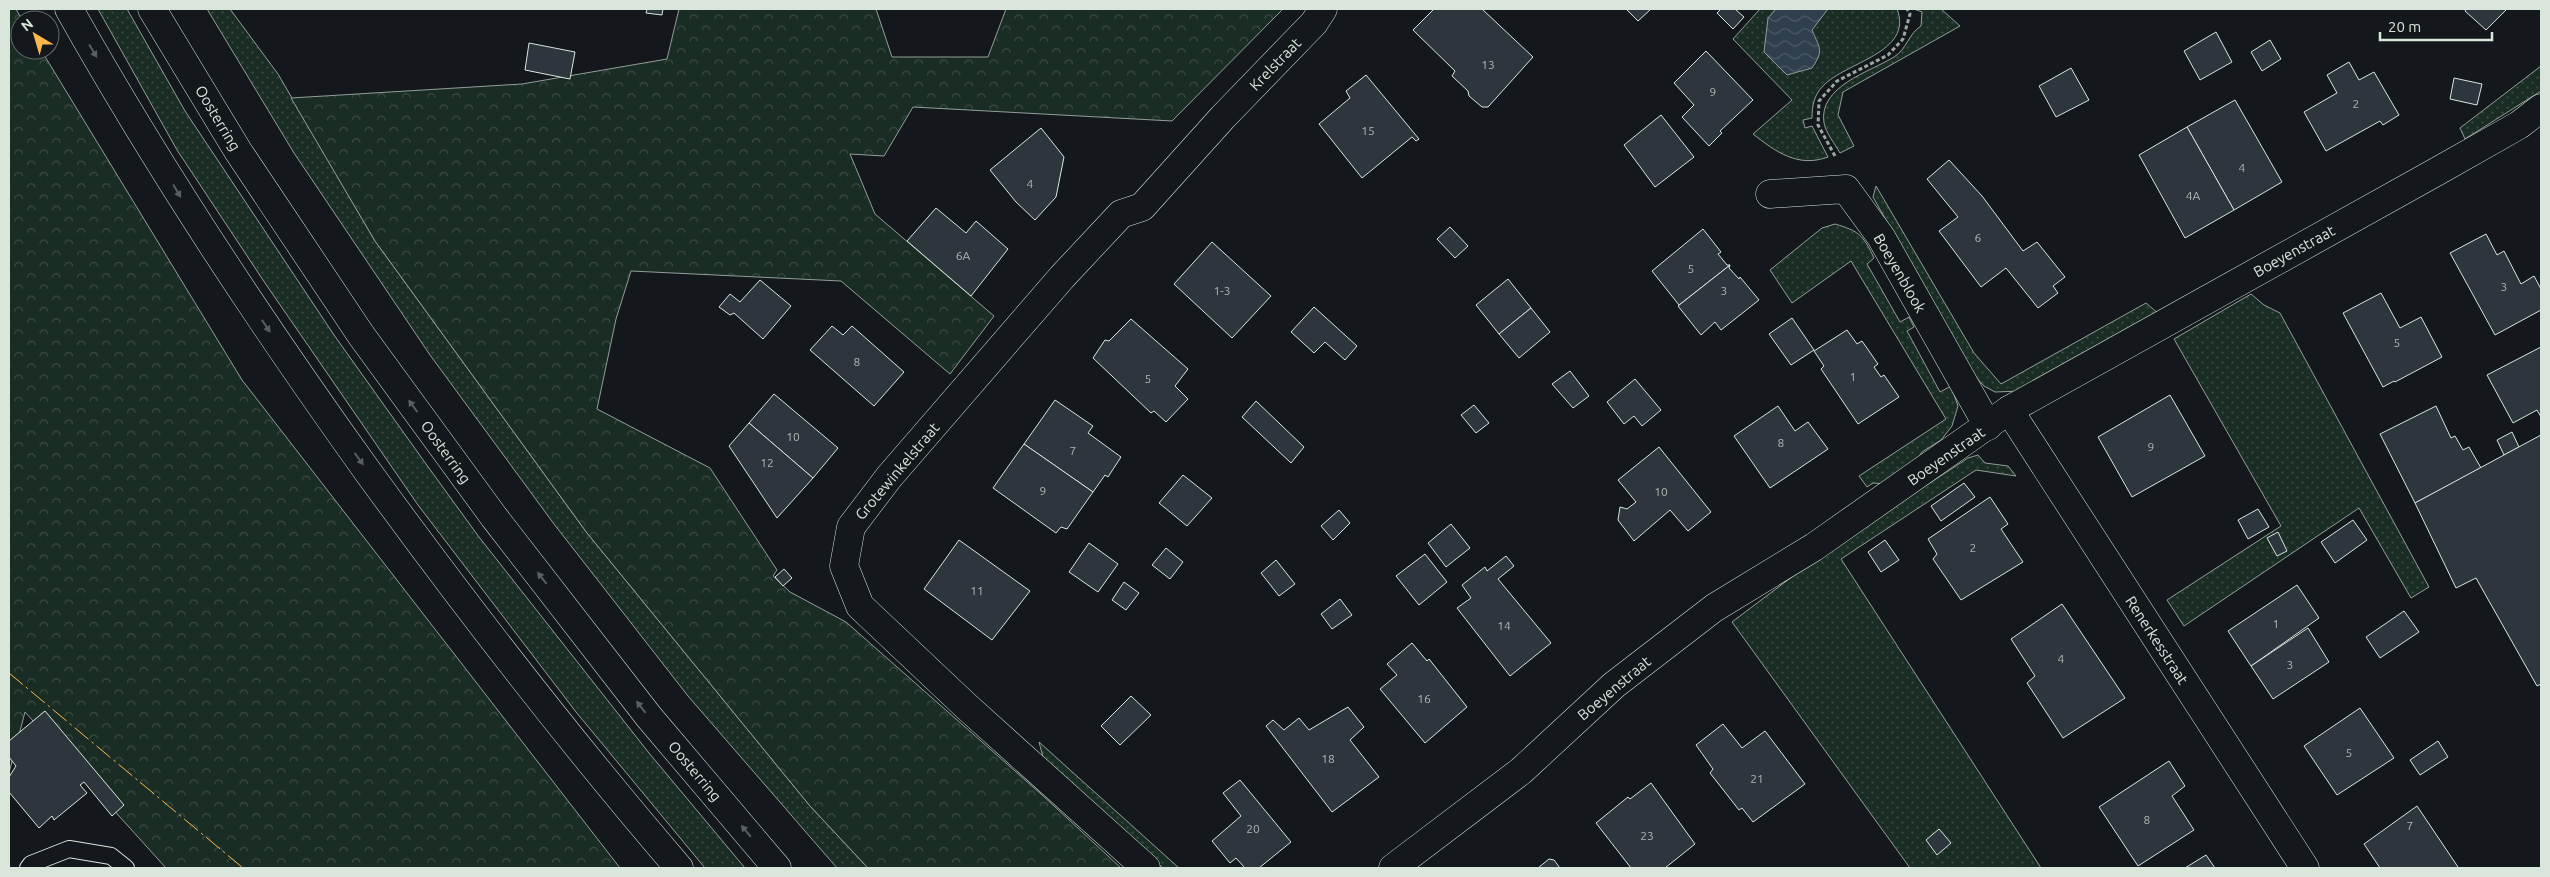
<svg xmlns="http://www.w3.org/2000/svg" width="2550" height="877" font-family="Ubuntu,sans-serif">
<defs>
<pattern id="grass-dots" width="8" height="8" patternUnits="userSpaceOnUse" patternTransform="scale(1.25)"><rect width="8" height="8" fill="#1a2d24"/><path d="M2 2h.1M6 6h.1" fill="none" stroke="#3b4b43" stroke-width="1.8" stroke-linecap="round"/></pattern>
<pattern id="forest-crowns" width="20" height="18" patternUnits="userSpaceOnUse" patternTransform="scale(1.25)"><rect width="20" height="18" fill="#1a2d24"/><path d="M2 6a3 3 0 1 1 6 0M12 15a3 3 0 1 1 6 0" fill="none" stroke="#3b4b43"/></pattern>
<pattern id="water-waves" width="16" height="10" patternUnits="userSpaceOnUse" patternTransform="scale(1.25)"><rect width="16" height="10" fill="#2f3f4d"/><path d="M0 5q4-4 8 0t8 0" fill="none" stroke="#4c5b66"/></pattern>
</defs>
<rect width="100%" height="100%" fill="#14181c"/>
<!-- grass -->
<g fill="url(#grass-dots)" stroke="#939e99">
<polygon points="98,9 127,9 185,111 334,335 426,464 479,537 649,753 745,868 705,868 576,712 418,505 265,283 177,150"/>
<polygon points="207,9 230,9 278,74 375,241 587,533 810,806 868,868 837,868 688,696 554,524 430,355 294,153"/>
<path d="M 1760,9 L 1897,9 C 1914,53 1845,62 1823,86 C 1814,95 1812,106 1812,118 L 1803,120 L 1805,128 L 1812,126 L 1828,157 C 1798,168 1776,152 1753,134 L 1792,100 L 1733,39 Z"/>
<path d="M 1914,9 L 1941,9 L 1960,26 L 1843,92 L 1838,115 L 1854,146 L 1840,153 C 1835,144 1826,133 1824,123 C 1818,86 1870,72 1894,57 C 1907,49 1909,33 1921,26 L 1922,12 Z"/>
<polygon points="2541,66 2541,91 2465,139 2460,128"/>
<polygon points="1876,186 1974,353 2001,384 2146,303 2160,315 2022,391 1995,392 1984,386 1973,374 1873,197"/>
<path d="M 1835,224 C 1859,231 1863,235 1874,258 L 1867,264 L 1900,322 L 1909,317 L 1914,327 L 1907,331 L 1940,392 L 1951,386 L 1958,406 L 1952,426 L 1941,440 L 1922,452 L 1912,467 L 1888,484 L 1873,483 L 1867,487 L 1859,476 L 1946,419 L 1851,261 L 1792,303 L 1770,270 L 1822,228 Z"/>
<polygon points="2251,294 2264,305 2280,313 2429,587 2411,598 2359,508 2184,626 2167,600 2281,526 2174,339"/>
<polygon points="1978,455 1985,463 2008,466 2016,476 1976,470 1841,559 2041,868 1910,868 1732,622 1829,549 1968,458"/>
<polygon points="1039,742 1179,868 1163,868 1043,757"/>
</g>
<!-- forest -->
<g fill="url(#forest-crowns)" stroke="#939e99">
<polygon points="9,9 16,9 22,20 20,20 20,50 41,50 242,380 620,868 166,868 25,712 9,773"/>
<polygon points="679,9 876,9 892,57 988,57 1006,9 1283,9 1172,121 913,107 884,156 850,154 875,214 994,316 950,374 841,281 631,271 616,319 597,409 710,468 777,570 773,576 790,592 846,622 1041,794 1121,868 868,868 810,806 587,533 375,241 291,98 522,84 667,59"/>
</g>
<!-- water -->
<path fill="url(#water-waves)" stroke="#939e99" d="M 1776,9 L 1828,9 L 1812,30 C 1820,49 1824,50 1812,68 L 1787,75 L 1764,52 L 1768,18 Z"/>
<!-- building -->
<g fill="#2c363c" stroke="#d8e6dc">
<polygon points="647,9 663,9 662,15 646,13"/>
<polygon points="1434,9 1482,9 1533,57 1488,107 1482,107 1469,96 1468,91 1452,76 1455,71 1413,30"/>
<polygon points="1626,9 1651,9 1638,21"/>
<polygon points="1721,9 1735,9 1744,17 1733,29 1717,13"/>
<polygon points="2466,9 2507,9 2486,30 2465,11"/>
<polygon points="2216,32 2232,62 2200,80 2184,51"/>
<polygon points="2270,40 2281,59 2262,71 2251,52"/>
<polygon points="529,43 575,52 570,79 525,70"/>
<polygon points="1706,51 1753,100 1720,131 1722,133 1709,146 1682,117 1694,105 1674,83"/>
<polygon points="2349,62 2359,80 2374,72 2399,115 2383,125 2380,121 2326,151 2304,112 2337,93 2327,75"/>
<polygon points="2071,68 2089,100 2056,117 2039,86"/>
<polygon points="1366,75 1419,139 1416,141 1412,137 1362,178 1319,124 1350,98 1346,91"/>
<polygon points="2454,78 2482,84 2477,105 2450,99"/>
<polygon points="2235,100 2282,182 2234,210 2187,127"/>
<polygon points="1661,115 1694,157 1655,187 1624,145"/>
<polygon points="2187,127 2234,210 2185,238 2139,155"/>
<polygon points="1041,128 1064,157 1056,197 1035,220 1016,202 990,170"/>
<polygon points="1949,160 1982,196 2023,251 2037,242 2065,277 2053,286 2058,293 2038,308 2006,268 1981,287 1939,231 1958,217 1927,179"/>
<polygon points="936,208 966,233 976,221 1008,249 971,296 907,241"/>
<polygon points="1450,227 1468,246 1455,258 1437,239"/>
<polygon points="1703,229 1721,252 1718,254 1727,265 1730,265 1679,305 1652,271"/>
<polygon points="2486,234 2497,255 2504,251 2521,284 2534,276 2541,289 2541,310 2495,335 2450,253"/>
<polygon points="1212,242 1271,296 1232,338 1174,284"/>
<polygon points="1730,265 1729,268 1739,279 1740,277 1759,300 1721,330 1715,322 1701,335 1678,306"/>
<polygon points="1508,279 1531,308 1499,334 1476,305"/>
<polygon points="760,280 791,306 763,339 734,313 730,315 719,307 730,294 740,302"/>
<polygon points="2381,293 2400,328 2421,317 2442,357 2395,382 2394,381 2383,387 2343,313"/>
<polygon points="1314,307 1357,346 1345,360 1325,342 1314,353 1291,332"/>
<polygon points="1531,308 1550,332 1519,358 1499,334"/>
<polygon points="1792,318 1814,350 1791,365 1769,334"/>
<polygon points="1131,319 1188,369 1175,386 1188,399 1166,422 1154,411 1151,413 1093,358 1105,340 1109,341"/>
<polygon points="832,326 843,335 852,326 904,372 874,406 810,350"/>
<polygon points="1847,330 1857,344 1862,341 1878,364 1874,367 1881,377 1884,375 1899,397 1858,424 1821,369 1824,366 1814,351"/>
<polygon points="2541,347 2541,417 2537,410 2513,423 2487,375"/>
<polygon points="1570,371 1589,396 1573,408 1552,384"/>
<polygon points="1635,379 1661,410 1642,426 1634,416 1624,424 1607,402"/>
<polygon points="774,394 838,448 813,478 749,423"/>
<polygon points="2170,395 2205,456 2132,497 2098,437"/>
<polygon points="1055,400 1093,426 1088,433 1121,457 1108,477 1105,475 1093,492 1024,444"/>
<polygon points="1256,401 1304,447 1291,463 1242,417"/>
<polygon points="1474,405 1489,423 1476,433 1461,415"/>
<polygon points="1778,406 1795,431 1808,422 1828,449 1770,488 1734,436"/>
<polygon points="2436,406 2451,438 2455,436 2463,450 2469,447 2481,468 2415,503 2380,434"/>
<polygon points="749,423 813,478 777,518 729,446"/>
<polygon points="2512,432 2519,447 2504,455 2497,440"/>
<polygon points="2541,435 2541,684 2537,686 2476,578 2456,588 2415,503"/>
<polygon points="1024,444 1093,492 1067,529 1061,527 1056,533 993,488"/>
<polygon points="1659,447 1711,512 1688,531 1670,510 1634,541 1618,520 1620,507 1627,509 1636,502 1618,480"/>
<polygon points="1183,475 1212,498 1187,526 1159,503"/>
<polygon points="1964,483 1975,497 1941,521 1931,506"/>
<polygon points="1990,497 2008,524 2001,529 2023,562 1961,600 1933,559 1937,554 1928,539"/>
<polygon points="2258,509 2269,527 2248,539 2238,520"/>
<polygon points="1339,510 1350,523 1333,540 1321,526"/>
<polygon points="2353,520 2367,540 2335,563 2321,542"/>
<polygon points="1451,524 1470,548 1446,567 1428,543"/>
<polygon points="2278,532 2287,551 2277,556 2267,538"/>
<polygon points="959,540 1030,591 992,640 924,589"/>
<polygon points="1885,540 1899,560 1881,572 1868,552"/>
<polygon points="1089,543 1118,564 1098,592 1069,572"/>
<polygon points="1166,548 1183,562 1170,579 1152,565"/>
<polygon points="1425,554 1447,582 1419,605 1396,576"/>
<polygon points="1506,556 1514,566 1498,579 1551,643 1510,676 1457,608 1471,598 1462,585 1485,567 1487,571"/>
<polygon points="1276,560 1295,584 1279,596 1261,573"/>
<polygon points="784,569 792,578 783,586 775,577"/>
<polygon points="1124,582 1139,593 1126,610 1112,600"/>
<polygon points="2297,585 2319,618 2251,666 2228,631"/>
<polygon points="1340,599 1352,615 1332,629 1321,614"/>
<polygon points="2062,604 2125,698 2063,738 2027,683 2035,676 2011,639"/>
<polygon points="2404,611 2419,632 2380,658 2366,637"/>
<polygon points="2308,628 2329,662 2273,699 2251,666"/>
<polygon points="1412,643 1427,661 1429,659 1467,707 1425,743 1380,689 1397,675 1387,664"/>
<polygon points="1131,696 1151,715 1120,745 1101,726"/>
<polygon points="1348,707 1364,727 1350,740 1379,777 1332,812 1266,726 1273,720 1284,730 1299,718 1309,730"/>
<polygon points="2360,708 2394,758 2337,795 2304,746"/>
<polygon points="45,711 124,805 112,816 84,782 80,785 87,793 54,820 52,816 39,828 9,792 9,777 16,766 9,757 9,741"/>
<polygon points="1723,724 1742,748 1765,731 1805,784 1753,822 1742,808 1739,810 1710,773 1713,769 1696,745"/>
<polygon points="2438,741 2448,757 2420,775 2410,760"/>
<polygon points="2169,761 2185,786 2172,796 2194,830 2138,866 2099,807"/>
<polygon points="1240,780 1291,842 1259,868 1245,868 1236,858 1230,863 1212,841 1241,816 1223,793"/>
<polygon points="1651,783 1695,844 1665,868 1631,868 1596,823 1628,797 1630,799"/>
<polygon points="2417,806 2458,867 2456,868 2380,868 2364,844"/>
<polygon points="1939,829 1951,843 1937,855 1926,840"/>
<polygon points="2206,855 2215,868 2185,868"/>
<polygon points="1549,859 1554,860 1560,868 1538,868"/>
</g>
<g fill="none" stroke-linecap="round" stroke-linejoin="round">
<defs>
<polyline id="service" points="28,868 31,864 69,849 111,856 126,868"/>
<g id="minor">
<polyline points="1770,194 1846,189 1881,237 1988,426"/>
<polyline points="2009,410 2305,868"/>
<polyline points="1146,868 966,706 860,606 844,566 851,527 889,477 1062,277 1121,214 1142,207 1223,117 1314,23 1323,9"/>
<polyline points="1393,868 1521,771 1614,685 1714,608 1814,547 2009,410 2436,172 2519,125 2541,108"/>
</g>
<g id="primary">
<path d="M 69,9 C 159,169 261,323 368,472 C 467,608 570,741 679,868"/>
<polyline points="152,9 238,151 361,335 494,517 649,717 777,868"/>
</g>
</defs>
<!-- service casing -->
<use href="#service" stroke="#d8e6dc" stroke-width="18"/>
<!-- minor casing -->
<use href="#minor" stroke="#d8e6dc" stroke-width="29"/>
<!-- primary casing -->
<use href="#primary" stroke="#d8e6dc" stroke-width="29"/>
<!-- path -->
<polyline stroke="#9da8a2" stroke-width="3" stroke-dasharray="4 2.5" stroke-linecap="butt" points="1835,156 1818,125 1819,101 1837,81 1888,55 1903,39 1910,14 1907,9"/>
<!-- service -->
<use href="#service" stroke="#14181c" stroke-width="16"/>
<!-- minor -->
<use href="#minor" stroke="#14181c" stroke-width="28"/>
<!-- primary -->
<use href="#primary" stroke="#14181c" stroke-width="28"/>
<!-- power -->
<polyline stroke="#ffb74d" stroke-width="1" stroke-dasharray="18 4 2.5 4" stroke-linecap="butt" points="9,673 243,868"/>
</g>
<!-- one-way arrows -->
<defs><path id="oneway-solid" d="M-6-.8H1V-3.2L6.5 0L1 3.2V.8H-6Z" transform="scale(1.25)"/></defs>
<g fill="#59605f">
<use href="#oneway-solid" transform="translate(93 51) rotate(59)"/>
<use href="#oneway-solid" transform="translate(177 191) rotate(59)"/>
<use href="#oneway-solid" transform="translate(266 326) rotate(56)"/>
<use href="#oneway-solid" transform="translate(413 406) rotate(-126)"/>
<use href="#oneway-solid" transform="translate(359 459) rotate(54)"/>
<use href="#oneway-solid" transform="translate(542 578) rotate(-128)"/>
<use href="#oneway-solid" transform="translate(641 707) rotate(-128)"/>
<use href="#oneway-solid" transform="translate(746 831) rotate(-130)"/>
</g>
<g text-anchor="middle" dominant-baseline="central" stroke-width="4" stroke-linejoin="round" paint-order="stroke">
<!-- number labels -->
<g font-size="12" fill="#adbab4">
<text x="1488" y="64">13</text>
<text x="1713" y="91">9</text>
<text x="2356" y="103">2</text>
<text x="1368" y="130">15</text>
<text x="2242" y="167">4</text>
<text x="1030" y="183">4</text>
<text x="2193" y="195">4A</text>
<text x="1978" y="237">6</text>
<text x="963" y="255">6A</text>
<text x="1691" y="268">5</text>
<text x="2504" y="286">3</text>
<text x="1222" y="290">1-3</text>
<text x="1724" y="290">3</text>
<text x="2397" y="342">5</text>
<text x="857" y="361">8</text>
<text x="1853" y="376">1</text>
<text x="1148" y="378">5</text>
<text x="793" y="436">10</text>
<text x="1781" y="442">8</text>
<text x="2151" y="446">9</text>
<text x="1073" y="450">7</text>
<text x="767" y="462">12</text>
<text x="1043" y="490">9</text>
<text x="1661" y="491">10</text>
<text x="1973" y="547">2</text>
<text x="977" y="590">11</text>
<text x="2276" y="623">1</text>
<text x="1504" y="625">14</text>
<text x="2061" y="658">4</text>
<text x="2290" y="664">3</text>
<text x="1424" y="698">16</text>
<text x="2349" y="752">5</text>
<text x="1328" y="758">18</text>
<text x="1757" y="778">21</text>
<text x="2147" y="819">8</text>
<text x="2410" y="825">7</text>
<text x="1253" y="828">20</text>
<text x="1647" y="835">23</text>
</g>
<!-- street labels -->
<g font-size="15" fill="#d8e6dc" stroke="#14181c">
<text transform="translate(1275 64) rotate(-46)">Krelstraat</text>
<text transform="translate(218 118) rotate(59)">Oosterring</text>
<text transform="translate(2294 251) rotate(-29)">Boeyenstraat</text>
<text transform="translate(1900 273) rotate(60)">Boeyenblook</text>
<text transform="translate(446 452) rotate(54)">Oosterring</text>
<text transform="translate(1946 456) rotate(-35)">Boeyenstraat</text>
<text transform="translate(897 471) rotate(-50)">Grotewinkelstraat</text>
<text transform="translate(2157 640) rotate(57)">Renerkesstraat</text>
<text transform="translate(1614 688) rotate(-40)">Boeyenstraat</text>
<text transform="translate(695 771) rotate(50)">Oosterring</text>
</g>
</g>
<!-- border -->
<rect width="2550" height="877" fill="none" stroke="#d8e6dc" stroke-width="20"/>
<!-- north arrow -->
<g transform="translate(35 35) rotate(322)"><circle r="24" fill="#14181c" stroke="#626a69"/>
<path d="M0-4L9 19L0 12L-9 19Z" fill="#ffb74d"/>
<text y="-8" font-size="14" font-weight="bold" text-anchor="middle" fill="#d8e6dc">N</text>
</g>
<!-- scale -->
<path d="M2380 32v8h112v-8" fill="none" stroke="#d8e6dc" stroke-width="2.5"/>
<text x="2388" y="32" font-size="15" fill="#d8e6dc" stroke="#14181c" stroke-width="4" paint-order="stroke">20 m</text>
</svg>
